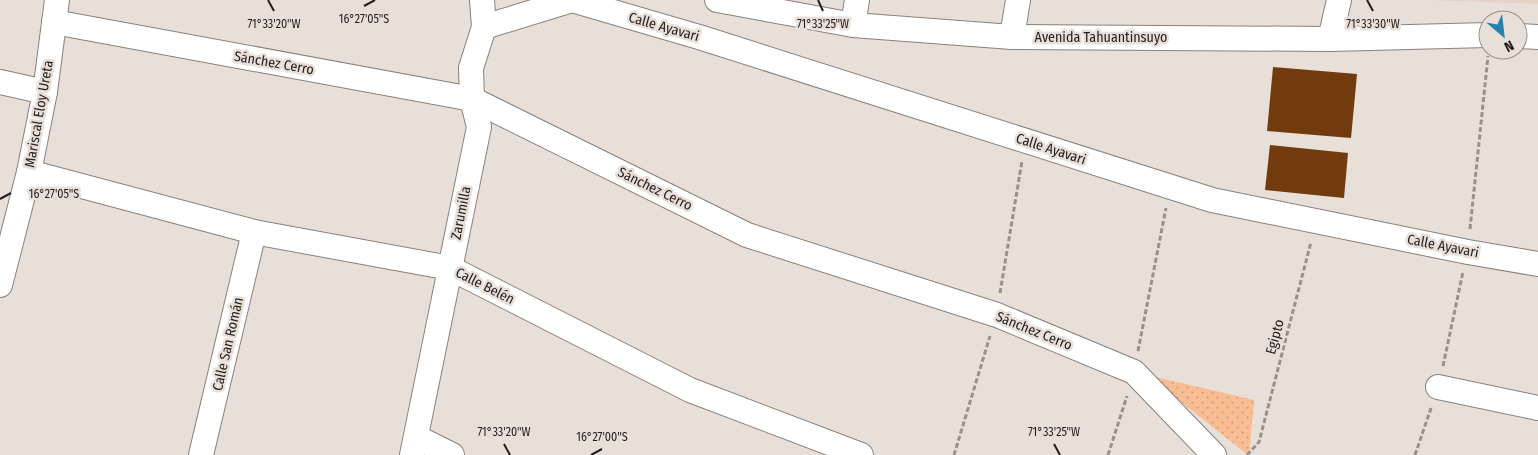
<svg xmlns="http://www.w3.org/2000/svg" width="1538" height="455" font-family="'Fira Sans Condensed',sans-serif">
<defs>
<pattern id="park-dots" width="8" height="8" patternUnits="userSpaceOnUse" patternTransform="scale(1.25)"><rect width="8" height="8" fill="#fabc93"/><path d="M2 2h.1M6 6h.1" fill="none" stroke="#d6a17e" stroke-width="1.8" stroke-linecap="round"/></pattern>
</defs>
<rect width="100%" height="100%" fill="#e8dfd9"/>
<!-- built -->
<polygon fill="#e3d3c9" points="1429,0 1538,0 1538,4"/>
<!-- park -->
<polygon fill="url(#park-dots)" points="1147,375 1254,400 1249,455 1248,455"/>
<!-- building -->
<g fill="#713b0e">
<polygon points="1273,67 1357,74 1351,138 1267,131"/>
<polygon points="1270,145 1348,153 1344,198 1265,190"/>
</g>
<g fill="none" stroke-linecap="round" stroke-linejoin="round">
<defs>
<g id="minor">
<polyline points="572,0 699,37 1212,200 1468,252 1538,264"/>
<polyline points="717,0 853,25 1012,37 1330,39 1488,35"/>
<polyline points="54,22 472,99 747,235 997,315 1134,372 1214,455"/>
<polyline points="853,25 857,0"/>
<polyline points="484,27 572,0"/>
<polyline points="1518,36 1538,37"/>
<polyline points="1012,37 1018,0"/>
<polyline points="1330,39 1339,0"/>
<polyline points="0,82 45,92"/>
<polyline points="29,172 254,232 450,268 690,390 861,455"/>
<polyline points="0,285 29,172 45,92 57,0"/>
<polyline points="1438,387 1538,408"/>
<polyline points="416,437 452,455"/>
<polyline points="201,455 254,232"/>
<polyline points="412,455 479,127 472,99 471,68 484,27 482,0"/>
</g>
</defs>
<!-- minor casing -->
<use href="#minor" stroke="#89817c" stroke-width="26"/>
<!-- path -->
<g stroke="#98928d" stroke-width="3" stroke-dasharray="5 2.5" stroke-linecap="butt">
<polyline points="1470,229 1488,56"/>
<polyline points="1000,293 1022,161"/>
<polyline points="1138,351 1166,208"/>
<polyline points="1443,366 1463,272"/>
<polyline points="954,455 990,336"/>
<polyline points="1108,455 1127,396"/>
<polyline points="1247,455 1259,442 1311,242"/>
<polyline points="1415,455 1431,408"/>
</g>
<!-- minor -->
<use href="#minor" stroke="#fff" stroke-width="24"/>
</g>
<!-- ticks -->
<path fill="none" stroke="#211e1c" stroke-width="2" d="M 268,0 L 274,11M 818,0 L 823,11M 1367,0 L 1373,11M 364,6 L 375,0M 0,199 L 11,193M 504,444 L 510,455M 1054,444 L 1060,455M 591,455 L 602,449"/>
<g text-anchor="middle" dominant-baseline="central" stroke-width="5" stroke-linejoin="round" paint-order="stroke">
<!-- street labels -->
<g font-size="14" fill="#211e1c" stroke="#e8dfd9">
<text transform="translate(664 27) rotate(16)">Calle Ayavari</text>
<text x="1101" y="37">Avenida Tahuantinsuyo</text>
<text transform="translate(274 63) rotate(10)">Sánchez Cerro</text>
<text transform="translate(39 114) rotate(-80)">Mariscal Eloy Ureta</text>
<text transform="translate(1051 149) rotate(18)">Calle Ayavari</text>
<text transform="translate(655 189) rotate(26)">Sánchez Cerro</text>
<text transform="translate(461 213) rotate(-79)">Zarumilla</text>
<text transform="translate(1443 246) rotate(11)">Calle Ayavari</text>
<text transform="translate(485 286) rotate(27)">Calle Belén</text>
<text transform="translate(1034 331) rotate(22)">Sánchez Cerro</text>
<text transform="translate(1275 337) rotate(-75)">Egipto</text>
<text transform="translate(228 344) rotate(-77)">Calle San Román</text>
</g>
</g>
<g font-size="12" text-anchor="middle" fill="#211e1c" stroke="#e8dfd9" stroke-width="5" stroke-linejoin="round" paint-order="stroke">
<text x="364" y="23">16°27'05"S</text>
<text x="274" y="28">71°33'20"W</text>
<text x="1373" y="28">71°33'30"W</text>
<text x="823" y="28">71°33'25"W</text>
<text x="54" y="198">16°27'05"S</text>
<text x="504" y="436">71°33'20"W</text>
<text x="1054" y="436">71°33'25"W</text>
<text x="602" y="441">16°27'00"S</text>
</g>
<!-- north arrow -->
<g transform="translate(1503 35) rotate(152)"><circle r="24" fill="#e8dfd9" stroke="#98928d"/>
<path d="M0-4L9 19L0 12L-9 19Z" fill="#2683b0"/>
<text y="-8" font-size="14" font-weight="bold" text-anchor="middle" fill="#211e1c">N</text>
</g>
</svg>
